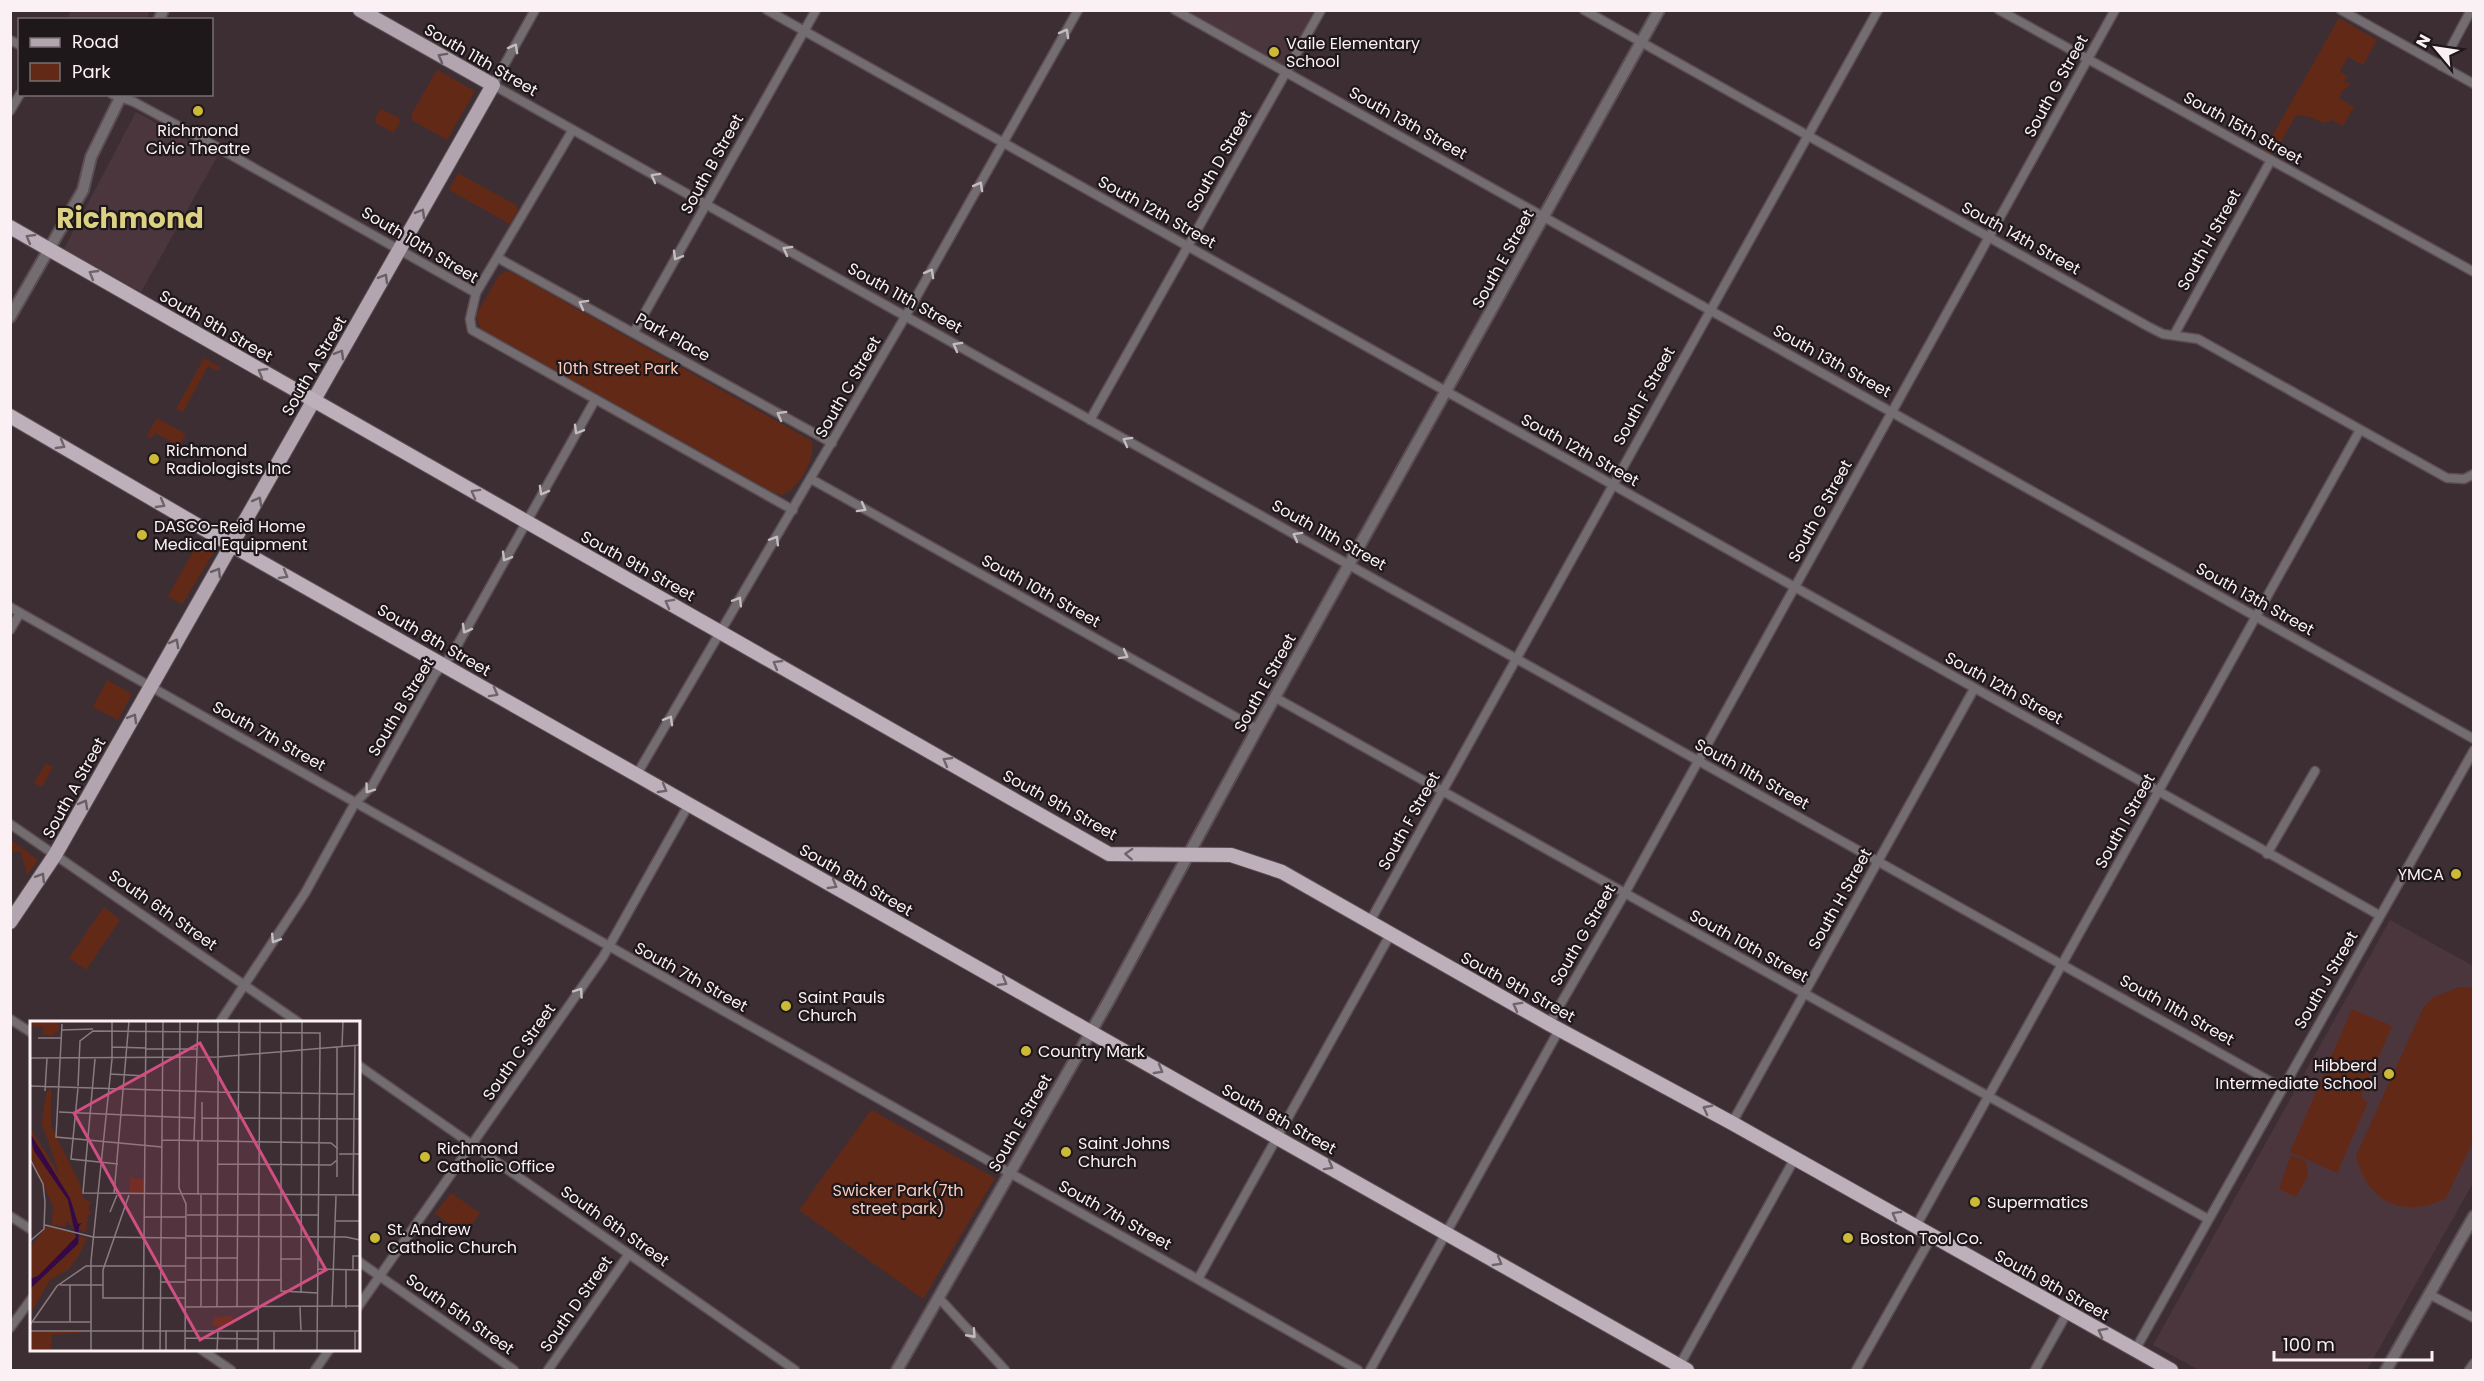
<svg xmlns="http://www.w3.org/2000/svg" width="2484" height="1381" font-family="Poppins,sans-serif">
<rect width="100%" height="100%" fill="#3d2e33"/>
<!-- built -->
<g fill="#4b363d">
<polygon points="71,11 71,10 150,11 146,20 74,19 68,16"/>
<polygon points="1175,11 1321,11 1286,72"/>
<polygon points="136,112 217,157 141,292 64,249"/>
<polygon points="2390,920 2473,966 2473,1183 2367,1370 2199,1370 2153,1345"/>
</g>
<!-- green -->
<g fill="#632917">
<polygon points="2339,18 2377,40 2363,65 2348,57 2340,71 2347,76 2344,81 2351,84 2341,92 2340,99 2354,107 2343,126 2332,120 2323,123 2310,117 2296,115 2273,155 2264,150"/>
<polygon points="437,70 475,91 447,140 413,121 411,115"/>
<polygon points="381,109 399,118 400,123 393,133 376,123 376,117"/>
<polygon points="458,173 516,205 518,210 510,224 449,190"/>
<path d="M 507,271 L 517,275 L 812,441 C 816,458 798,491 781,495 L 771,491 L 481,329 L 476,315 L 499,275 Z"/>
<polygon points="204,358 220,367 218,371 208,366 183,412 176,409"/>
<polygon points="157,418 186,434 179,446 155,433 152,438 146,437"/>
<polygon points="198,543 214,552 182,604 168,596"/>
<polygon points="107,680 132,694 118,720 93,707"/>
<polygon points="46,763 53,767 42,787 34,783"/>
<polygon points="11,840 38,860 27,875 21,852 11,851"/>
<polygon points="104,907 120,920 86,970 69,958"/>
<path d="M 2459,987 L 2473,988 L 2473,1142 L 2446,1198 C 2404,1220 2367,1202 2356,1156 L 2423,1008 L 2432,998 Z"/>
<polygon points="2352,1009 2392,1026 2361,1097 2368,1102 2337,1173 2290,1152"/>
<polygon points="871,1110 995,1178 923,1299 799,1210"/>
<polygon points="2291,1155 2306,1161 2308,1176 2296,1197 2279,1189"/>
<polygon points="451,1193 480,1213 465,1235 435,1214"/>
</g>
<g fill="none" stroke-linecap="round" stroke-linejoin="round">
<defs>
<g id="minor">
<polyline points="535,10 493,85 2282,1088"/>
<polyline points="767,10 2379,915"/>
<polyline points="1175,10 2474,739"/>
<polyline points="1584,10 2149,327 2163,334 2198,339 2447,478 2464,479 2474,474"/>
<polyline points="1999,10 2474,272"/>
<polyline points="2341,10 2474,84"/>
<polyline points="10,40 20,45"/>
<polyline points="2441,66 2471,10"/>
<polyline points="112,94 134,102 199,137 476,293"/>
<polyline points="10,111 20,94"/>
<polyline points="572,131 476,293 470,319 472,330 793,510"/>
<polyline points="498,258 832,443"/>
<polyline points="634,332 816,10"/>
<polyline points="2174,335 2271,160"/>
<polyline points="1090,420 1321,10"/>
<polyline points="811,479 1257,729"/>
<polyline points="10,607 1358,1370"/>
<polyline points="10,630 20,613"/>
<polyline points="1276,698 2208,1219"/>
<polyline points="637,774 905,317 1078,10"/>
<polyline points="10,824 298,1022"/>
<polyline points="2267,854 2315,771"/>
<polyline points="1369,923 1878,10"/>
<polyline points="10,1019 32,1033"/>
<polyline points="220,1022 305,893 355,803 372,786 435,674 453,653 595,400"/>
<polyline points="1549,1024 1625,893 2115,10"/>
<polyline points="358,1065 795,1370"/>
<polyline points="1732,1123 1974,689"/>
<polyline points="10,1216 32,1230"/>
<polyline points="1916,1226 2360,430"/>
<polyline points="358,1261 514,1370"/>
<polyline points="1198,1279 1390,935"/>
<polyline points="2429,1294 2474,1318"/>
<polyline points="939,1298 1005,1370"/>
<polyline points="358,1307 603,957 689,804"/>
<polyline points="10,1328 32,1298"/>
<polyline points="202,1350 231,1370"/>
<polyline points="2135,1350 2474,750"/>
<polyline points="1678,1368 1795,1158"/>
<polyline points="315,1370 329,1350"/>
<polyline points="548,1370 629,1254"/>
<polyline points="1370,1370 1559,1030"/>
<polyline points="1856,1370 1932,1236"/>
<polyline points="2035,1370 2067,1313"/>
<polyline points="2469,1370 2474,1363"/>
</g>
<g id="tertiary">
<polyline points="159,20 163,10"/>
<polyline points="10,317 83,190 91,157 122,94"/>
<polyline points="897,1370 1108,1002 1257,729 1659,10"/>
<polyline points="2386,1370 2474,1216"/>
</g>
<polyline id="primary" points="10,922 55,855 493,85 360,10"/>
<g id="trunk">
<polyline points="10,227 1109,854 1231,855 1282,872 1549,1024 1732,1123 2171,1370"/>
<polyline points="10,416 240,550 1687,1370"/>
</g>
</defs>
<!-- minor casing -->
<use href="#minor" stroke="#5b4d52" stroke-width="11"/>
<!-- tertiary casing -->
<use href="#tertiary" stroke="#5b4d52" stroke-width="14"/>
<!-- primary casing -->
<use href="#primary" stroke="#5b4d52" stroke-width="16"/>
<!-- trunk casing -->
<use href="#trunk" stroke="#5b4d52" stroke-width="16"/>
<!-- minor -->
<use href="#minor" stroke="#736d71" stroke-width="8"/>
<!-- tertiary -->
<use href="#tertiary" stroke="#736d71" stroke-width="10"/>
<!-- primary -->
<use href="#primary" stroke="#b2a5af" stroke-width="14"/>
<!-- trunk -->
<use href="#trunk" stroke="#beb0bb" stroke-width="14"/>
</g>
<!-- one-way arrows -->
<defs><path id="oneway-chevron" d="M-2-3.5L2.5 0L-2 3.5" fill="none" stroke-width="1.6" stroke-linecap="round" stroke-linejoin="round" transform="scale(1.5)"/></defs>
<g stroke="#c5bcc0">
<use href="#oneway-chevron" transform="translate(1065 33) rotate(-61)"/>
<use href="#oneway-chevron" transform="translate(514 48) rotate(-61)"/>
<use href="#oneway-chevron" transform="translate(655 177) rotate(-151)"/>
<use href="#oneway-chevron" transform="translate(979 186) rotate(-61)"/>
<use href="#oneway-chevron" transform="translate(787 250) rotate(-151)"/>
<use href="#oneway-chevron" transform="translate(677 256) rotate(120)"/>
<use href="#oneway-chevron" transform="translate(930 273) rotate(-61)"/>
<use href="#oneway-chevron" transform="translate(583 304) rotate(-151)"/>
<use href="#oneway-chevron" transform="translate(957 346) rotate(-151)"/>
<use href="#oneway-chevron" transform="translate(781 415) rotate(-151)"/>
<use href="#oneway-chevron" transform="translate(578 430) rotate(120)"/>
<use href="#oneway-chevron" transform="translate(1127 441) rotate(-151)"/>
<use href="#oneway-chevron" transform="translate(543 491) rotate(119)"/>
<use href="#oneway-chevron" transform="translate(862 508) rotate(29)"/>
<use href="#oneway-chevron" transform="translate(1297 536) rotate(-151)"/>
<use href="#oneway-chevron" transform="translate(775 540) rotate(-59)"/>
<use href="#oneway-chevron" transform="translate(506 557) rotate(120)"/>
<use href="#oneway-chevron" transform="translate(738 601) rotate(-59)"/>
<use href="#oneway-chevron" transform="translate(466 629) rotate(119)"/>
<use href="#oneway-chevron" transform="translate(1124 655) rotate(29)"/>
<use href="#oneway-chevron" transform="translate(669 720) rotate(-60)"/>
<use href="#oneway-chevron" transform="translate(369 789) rotate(126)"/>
<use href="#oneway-chevron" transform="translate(275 939) rotate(122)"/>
<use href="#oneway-chevron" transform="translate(579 992) rotate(-55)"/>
<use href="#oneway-chevron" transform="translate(972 1334) rotate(48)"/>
</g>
<g stroke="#685e65">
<use href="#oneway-chevron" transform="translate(442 57) rotate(-151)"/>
<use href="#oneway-chevron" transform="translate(421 213) rotate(-60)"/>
<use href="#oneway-chevron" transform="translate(384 278) rotate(-60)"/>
<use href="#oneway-chevron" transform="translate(340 354) rotate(-60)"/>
<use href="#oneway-chevron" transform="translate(258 501) rotate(-61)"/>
<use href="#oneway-chevron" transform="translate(217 572) rotate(-58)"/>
<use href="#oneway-chevron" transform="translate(175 643) rotate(-61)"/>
<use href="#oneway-chevron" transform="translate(133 718) rotate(-60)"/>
<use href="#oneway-chevron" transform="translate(84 804) rotate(-61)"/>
<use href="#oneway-chevron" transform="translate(41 877) rotate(-58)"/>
</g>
<g stroke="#6e646b">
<use href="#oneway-chevron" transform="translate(30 238) rotate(-150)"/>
<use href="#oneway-chevron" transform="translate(93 274) rotate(-150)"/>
<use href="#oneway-chevron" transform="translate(262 372) rotate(-150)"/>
<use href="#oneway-chevron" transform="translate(61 445) rotate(30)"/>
<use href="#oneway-chevron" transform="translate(475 493) rotate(-151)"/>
<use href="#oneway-chevron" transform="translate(161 504) rotate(30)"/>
<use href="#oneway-chevron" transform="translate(284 575) rotate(30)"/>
<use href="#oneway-chevron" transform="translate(669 603) rotate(-151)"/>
<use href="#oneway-chevron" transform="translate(777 664) rotate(-150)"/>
<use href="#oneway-chevron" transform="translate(494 693) rotate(29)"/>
<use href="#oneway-chevron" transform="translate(947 761) rotate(-150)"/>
<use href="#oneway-chevron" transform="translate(663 789) rotate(30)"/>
<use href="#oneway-chevron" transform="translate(1129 854) rotate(-177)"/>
<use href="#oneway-chevron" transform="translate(833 885) rotate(30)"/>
<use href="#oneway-chevron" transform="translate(1003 982) rotate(30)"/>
<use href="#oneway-chevron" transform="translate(1517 1006) rotate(-151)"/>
<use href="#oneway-chevron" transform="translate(1159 1070) rotate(30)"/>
<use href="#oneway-chevron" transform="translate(1707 1109) rotate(-152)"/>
<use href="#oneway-chevron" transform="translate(1329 1166) rotate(29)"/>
<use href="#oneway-chevron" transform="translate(1896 1215) rotate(-151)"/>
<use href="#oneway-chevron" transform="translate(1498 1262) rotate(30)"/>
<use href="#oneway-chevron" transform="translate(2102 1332) rotate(-152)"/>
</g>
<!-- markers -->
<g fill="#cdb938" stroke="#1f181b" stroke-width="2">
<circle cx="1274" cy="52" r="6"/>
<circle cx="198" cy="111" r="6"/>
<circle cx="154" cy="459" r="6"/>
<circle cx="142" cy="535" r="6"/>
<circle cx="2456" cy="874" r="6"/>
<circle cx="786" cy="1006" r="6"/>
<circle cx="1026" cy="1051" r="6"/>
<circle cx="2389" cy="1074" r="6"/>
<circle cx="1066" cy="1152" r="6"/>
<circle cx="425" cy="1157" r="6"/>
<circle cx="1975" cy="1202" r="6"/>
<circle cx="375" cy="1238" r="6"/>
<circle cx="1848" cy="1238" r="6"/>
</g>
<g text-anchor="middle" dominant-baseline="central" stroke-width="4.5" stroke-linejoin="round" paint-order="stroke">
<!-- poi labels -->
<g font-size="16" fill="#fbf1f4" stroke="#1f181b" text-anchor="start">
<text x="1286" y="43">Vaile Elementary<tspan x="1286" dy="18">School</tspan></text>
<text x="198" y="130" text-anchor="middle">Richmond<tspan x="198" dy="18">Civic Theatre</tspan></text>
<text x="166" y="450">Richmond<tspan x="166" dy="18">Radiologists Inc</tspan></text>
<text x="154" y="526">DASCO-Reid Home<tspan x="154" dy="18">Medical Equipment</tspan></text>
<text x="2444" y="874" text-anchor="end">YMCA</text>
<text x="798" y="997">Saint Pauls<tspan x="798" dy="18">Church</tspan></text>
<text x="1038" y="1051">Country Mark</text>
<text x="2377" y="1065" text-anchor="end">Hibberd<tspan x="2377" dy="18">Intermediate School</tspan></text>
<text x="1078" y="1143">Saint Johns<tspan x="1078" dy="18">Church</tspan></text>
<text x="437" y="1148">Richmond<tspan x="437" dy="18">Catholic Office</tspan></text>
<text x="1987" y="1202">Supermatics</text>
<text x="387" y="1229">St. Andrew<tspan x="387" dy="18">Catholic Church</tspan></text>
<text x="1860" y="1238">Boston Tool Co.</text>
</g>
<!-- street labels -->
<g font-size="16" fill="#fbf1f4" stroke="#1f181b">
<text transform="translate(481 60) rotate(30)">South 11th Street</text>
<text transform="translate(2056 86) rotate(-61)">South G Street</text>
<text transform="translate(1408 123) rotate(29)">South 13th Street</text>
<text transform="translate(2243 128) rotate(29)">South 15th Street</text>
<text transform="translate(1219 161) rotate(-60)">South D Street</text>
<text transform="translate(712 164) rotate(-61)">South B Street</text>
<text transform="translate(1157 212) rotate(29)">South 12th Street</text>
<text transform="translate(2021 238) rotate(29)">South 14th Street</text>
<text transform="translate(2209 240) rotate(-61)">South H Street</text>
<text transform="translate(420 245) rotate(31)">South 10th Street</text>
<text transform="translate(1503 259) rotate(-61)">South E Street</text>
<text transform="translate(905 298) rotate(29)">South 11th Street</text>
<text transform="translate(216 326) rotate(30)">South 9th Street</text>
<text transform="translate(673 337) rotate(29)">Park Place</text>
<text transform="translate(1832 361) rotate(29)">South 13th Street</text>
<text transform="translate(314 366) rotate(-60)">South A Street</text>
<text transform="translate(848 387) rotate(-60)">South C Street</text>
<text transform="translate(1644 396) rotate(-61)">South F Street</text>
<text transform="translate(1580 450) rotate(29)">South 12th Street</text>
<text transform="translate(1820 511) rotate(-61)">South G Street</text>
<text transform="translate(1329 535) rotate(29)">South 11th Street</text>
<text transform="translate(638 566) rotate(29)">South 9th Street</text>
<text transform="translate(1041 591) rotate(29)">South 10th Street</text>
<text transform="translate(2255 599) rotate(29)">South 13th Street</text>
<text transform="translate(434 640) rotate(30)">South 8th Street</text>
<text transform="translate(1265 683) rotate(-61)">South E Street</text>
<text transform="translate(2004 688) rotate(29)">South 12th Street</text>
<text transform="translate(401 707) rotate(-59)">South B Street</text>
<text transform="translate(269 736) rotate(29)">South 7th Street</text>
<text transform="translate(1752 774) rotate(29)">South 11th Street</text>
<text transform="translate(74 788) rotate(-61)">South A Street</text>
<text transform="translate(1060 805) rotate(29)">South 9th Street</text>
<text transform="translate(1409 821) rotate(-61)">South F Street</text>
<text transform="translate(2125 821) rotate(-61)">South I Street</text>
<text transform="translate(856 880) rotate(30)">South 8th Street</text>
<text transform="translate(1840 899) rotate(-61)">South H Street</text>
<text transform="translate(163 910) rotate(35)">South 6th Street</text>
<text transform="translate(1583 935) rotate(-60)">South G Street</text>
<text transform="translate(1749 946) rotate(29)">South 10th Street</text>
<text transform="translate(691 977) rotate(29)">South 7th Street</text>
<text transform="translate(2326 980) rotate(-60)">South J Street</text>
<text transform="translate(1518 987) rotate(29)">South 9th Street</text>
<text transform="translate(2177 1010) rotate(29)">South 11th Street</text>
<text transform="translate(519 1052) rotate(-55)">South C Street</text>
<text transform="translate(1279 1119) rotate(29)">South 8th Street</text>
<text transform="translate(1020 1123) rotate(-60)">South E Street</text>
<text transform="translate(1115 1215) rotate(29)">South 7th Street</text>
<text transform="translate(615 1226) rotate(35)">South 6th Street</text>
<text transform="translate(2052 1285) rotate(29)">South 9th Street</text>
<text transform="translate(576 1304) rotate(-55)">South D Street</text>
<text transform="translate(460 1314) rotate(35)">South 5th Street</text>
</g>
<!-- park labels -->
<g font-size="16" fill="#f8cbbd" stroke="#1f181b">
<text x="618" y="368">10th Street Park</text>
<text x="898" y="1190">Swicker Park(7th<tspan x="898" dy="18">street park)</tspan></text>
</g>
<!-- town labels -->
<g font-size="28" font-weight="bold" fill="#dcd082" stroke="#1f181b">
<text x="130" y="218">Richmond</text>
</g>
</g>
<!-- overview -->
<g transform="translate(30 1021)">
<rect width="330" height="330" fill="#3d2e33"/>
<path d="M 0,0 L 27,0 L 30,8 L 21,16 L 15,12 L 12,16 L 13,6 L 0,5 ZM 21,67 L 21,105 L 50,163 L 53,177 L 61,181 L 58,187 L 62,193 L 58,194 L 56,212 L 49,208 L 51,201 L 48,204 L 41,180 L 0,112 L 0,106 L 30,155 L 12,102 L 16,72 ZM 0,123 L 38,179 L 43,207 L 37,200 L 35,206 L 22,204 L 23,185 L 0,134 ZM 100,156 L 113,158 L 113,173 L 99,172 ZM 17,205 L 46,213 L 46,218 L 8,255 L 0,258 L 0,227 ZM 50,214 L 57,218 L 49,234 L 39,248 L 20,259 L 0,293 L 0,268 L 48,223 ZM 201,295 L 206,299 L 203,304 L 185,306 L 182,303 L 184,296 ZM 0,311 L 51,311 L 51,312 L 22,314 L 21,329 L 0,330 Z" fill="#632917"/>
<path d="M 0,112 L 40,177 L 48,203 L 52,202 L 49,205 L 48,223 L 0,268 L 0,258 L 8,255 L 46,216 L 38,179 L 4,130 Z" fill="#350945"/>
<path fill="none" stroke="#897c80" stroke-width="1.5" d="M 150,0 L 149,167 L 156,183 L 155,330M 251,0 L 251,270 L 288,272M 32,3 L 26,116 L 132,126M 32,9 L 63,8M 8,17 L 32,17M 329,24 L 329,0M 312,25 L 313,0M 82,26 L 116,27M 116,28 L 167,28M 0,37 L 188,36 L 188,0M 65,38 L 53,172 L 330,174M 80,53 L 116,55M 0,65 L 188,71 L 188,36 L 330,24M 48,65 L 50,20 L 63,10 L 290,12 L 290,27M 48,67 L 41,138 L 88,143M 15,70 L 17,37M 29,91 L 164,97M 172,97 L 330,98M 324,98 L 325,25M 132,119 L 301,122 L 308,128M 164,120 L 168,0M 172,120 L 172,81M 309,133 L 330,133M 0,138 L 13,163 L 15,181 L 14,208 L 0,220M 187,143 L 301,144 L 307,139M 307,156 L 307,26M 84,173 L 99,0M 99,174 L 73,249 L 73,277 L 155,277M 168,174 L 168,120M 323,174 L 324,98M 80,191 L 87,174M 157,194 L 288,194M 114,196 L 156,196M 306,200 L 330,200M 15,204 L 63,216 L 155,217M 155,215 L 316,216 L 330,219M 156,237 L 208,237M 250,238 L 271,238M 288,248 L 330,249M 323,248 L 323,235 L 330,235M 157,259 L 251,259M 131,261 L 155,261M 30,264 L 73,264M 40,264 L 40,301M 271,272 L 272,0M 171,285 L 171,174M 155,286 L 330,285M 187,286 L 188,71 L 324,73M 207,286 L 209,0M 270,286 L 271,310M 302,286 L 306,175M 316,287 L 316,248M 3,301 L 61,301M 0,304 L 27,265 L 56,245 L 156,245M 136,309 L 136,330M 0,310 L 330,310M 207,310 L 207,330M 244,310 L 244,330M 325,310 L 325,330M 155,317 L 228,318M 61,330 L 61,240 L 82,38 L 82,0M 113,330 L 116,0M 130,330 L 133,0M 187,330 L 188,310M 228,330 L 230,0M 287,330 L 290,27"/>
<path fill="#d04e81" fill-opacity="0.15" stroke="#d04e81" stroke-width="3" d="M 170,22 L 296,249 L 170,319 L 44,92 Z"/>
<rect width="330" height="330" fill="none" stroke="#fbf1f4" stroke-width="3"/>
</g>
<!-- border -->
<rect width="2484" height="1381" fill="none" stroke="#fbf1f4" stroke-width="24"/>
<!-- legend -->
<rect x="18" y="18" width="195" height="78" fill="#1f181b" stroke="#776f72" stroke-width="1.5"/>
<rect x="30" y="38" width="30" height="9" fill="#b2a5af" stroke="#776f72" stroke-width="1.5"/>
<text x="72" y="48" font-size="18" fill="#fbf1f4">Road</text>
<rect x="30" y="63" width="30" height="18" fill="#632917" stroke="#776f72" stroke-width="1.5"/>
<text x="72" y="78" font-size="18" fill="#fbf1f4">Park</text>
<!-- north arrow -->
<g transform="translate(2436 48) rotate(299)" stroke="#1f181b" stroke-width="4.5" paint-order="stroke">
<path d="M0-4.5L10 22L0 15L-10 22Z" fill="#fbf1f4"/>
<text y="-9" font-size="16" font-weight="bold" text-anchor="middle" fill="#fbf1f4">N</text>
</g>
<!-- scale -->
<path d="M2274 1351v9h158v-9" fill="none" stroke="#fbf1f4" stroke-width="3"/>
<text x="2283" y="1351" font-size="18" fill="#fbf1f4" stroke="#1f181b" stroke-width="4.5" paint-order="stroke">100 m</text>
</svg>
